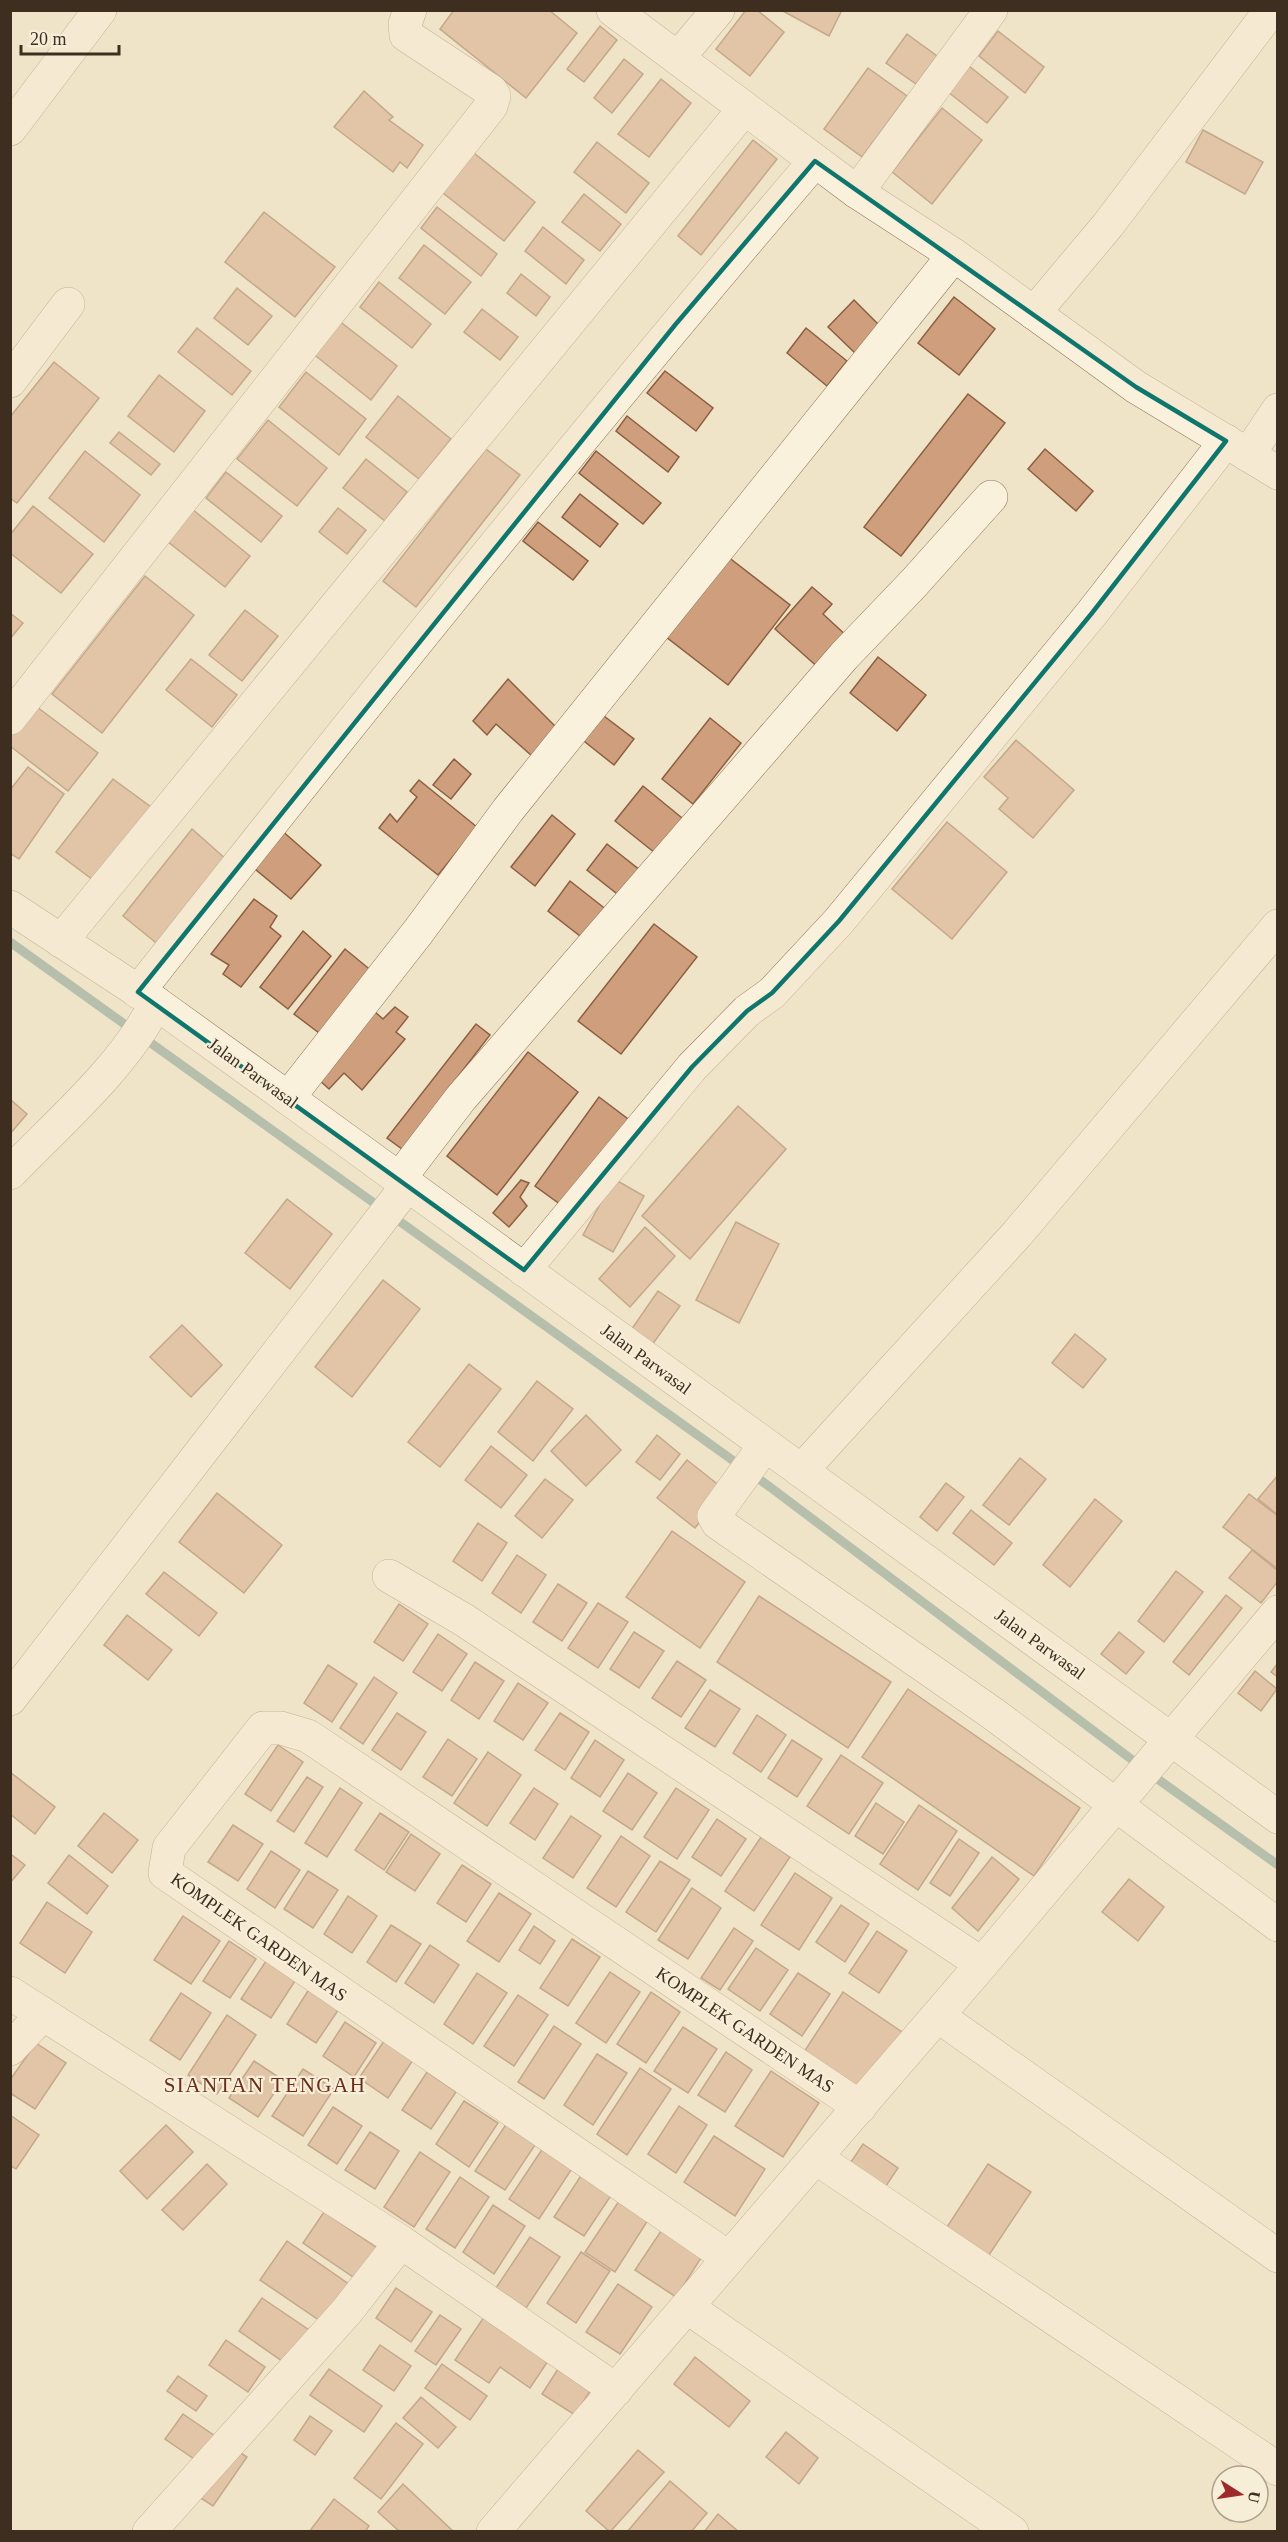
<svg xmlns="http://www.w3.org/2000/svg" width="1288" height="2542" font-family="'Times New Roman',serif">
<rect width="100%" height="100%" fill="#f0e4c8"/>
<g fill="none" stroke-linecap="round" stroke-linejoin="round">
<!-- stream -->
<polyline stroke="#6f938a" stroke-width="9" points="10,942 770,1487 1159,1780 1278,1865"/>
</g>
<!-- building -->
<g fill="#cf9f7d" stroke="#8d5f41" stroke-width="1.5">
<polygon points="454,10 549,10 577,33 526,98 440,29"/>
<polygon points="746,10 757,10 784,32 750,76 716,49"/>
<polygon points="781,10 842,10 829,36"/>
<polygon points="600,26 617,40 584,82 567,69"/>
<polygon points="998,31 1044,67 1025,93 979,56"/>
<polygon points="907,34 937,56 916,84 886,63"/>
<polygon points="624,59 643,74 612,113 594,98"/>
<polygon points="969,66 1008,97 987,123 948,92"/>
<polygon points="868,68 907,96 862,157 824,129"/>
<polygon points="661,79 691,103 649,157 618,134"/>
<polygon points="364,91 393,117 389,120 423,145 407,168 400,162 393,172 334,127"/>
<polygon points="942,108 982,140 932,204 892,172"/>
<polygon points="1203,130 1263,162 1245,194 1186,162"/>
<polygon points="753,140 777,159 701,255 678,236"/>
<polygon points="597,142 649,183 626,213 574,172"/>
<polygon points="469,149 535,202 504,241 438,189"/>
<polygon points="584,194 621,224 600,251 562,222"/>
<polygon points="437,207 497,254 481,276 421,228"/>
<polygon points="264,212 335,267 295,317 225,262"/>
<polygon points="543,227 584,260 566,284 525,251"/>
<polygon points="424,245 471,282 445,314 399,278"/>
<polygon points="521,274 550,297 536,316 507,293"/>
<polygon points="379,282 431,324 412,348 360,307"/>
<polygon points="237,288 272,316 248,345 214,318"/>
<polygon points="954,297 995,329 959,375 918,343"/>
<polygon points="854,300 881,327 856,354 828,327"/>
<polygon points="482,309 518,337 500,360 464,332"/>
<polygon points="338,320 397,366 371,400 312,353"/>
<polygon points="197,328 251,371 232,395 178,352"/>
<polygon points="806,328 847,361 827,386 787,353"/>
<polygon points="54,362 99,398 17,503 10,498 10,417"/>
<polygon points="665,371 713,408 696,431 647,393"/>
<polygon points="306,372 366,419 339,455 279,407"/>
<polygon points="159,375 205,411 174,452 128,416"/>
<polygon points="968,394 1005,423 901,556 864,527"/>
<polygon points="398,396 451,439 419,479 366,437"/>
<polygon points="627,416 679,457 668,472 616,431"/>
<polygon points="268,420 327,468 297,506 237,459"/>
<polygon points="119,432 160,464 151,475 110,443"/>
<polygon points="486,449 520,475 416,607 383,581"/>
<polygon points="1045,449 1093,491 1076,511 1028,469"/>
<polygon points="85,451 140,495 104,542 49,498"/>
<polygon points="596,451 661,503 643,524 579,473"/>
<polygon points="366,459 407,492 385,521 343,488"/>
<polygon points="226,472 282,516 261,542 206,498"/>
<polygon points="580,494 618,524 600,547 562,517"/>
<polygon points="33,506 93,554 61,593 10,553 10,535"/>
<polygon points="338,508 366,530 347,554 319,532"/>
<polygon points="192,509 250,556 225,587 167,541"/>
<polygon points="538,522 588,561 573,580 523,541"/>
<polygon points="723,553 790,605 728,685 661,633"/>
<polygon points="145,576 194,615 102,733 52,694"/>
<polygon points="812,587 832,604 823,614 849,638 821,670 775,629"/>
<polygon points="245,610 278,636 242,681 209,655"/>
<polygon points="10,613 23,623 10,639"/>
<polygon points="878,657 926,695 897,731 850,693"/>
<polygon points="191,659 237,695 212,727 166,690"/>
<polygon points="508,679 555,726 532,756 496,724 487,735 473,721"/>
<polygon points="33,704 98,753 68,791 10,746 10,728"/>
<polygon points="600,713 634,739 614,765 580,738"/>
<polygon points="710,718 741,743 693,804 662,779"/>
<polygon points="1016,740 1074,790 1033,838 999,809 1008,798 984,777"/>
<polygon points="454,759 471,774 451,799 433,785"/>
<polygon points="28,767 64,794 19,859 10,853 10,790"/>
<polygon points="113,779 151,807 97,883 56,852"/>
<polygon points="419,780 477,827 438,875 379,828 390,814 397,822 417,797 410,791"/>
<polygon points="643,786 687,822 660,857 615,821"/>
<polygon points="552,815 575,834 535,886 511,867"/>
<polygon points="947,822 1007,872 952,939 892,889"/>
<polygon points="192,829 227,860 160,946 123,916"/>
<polygon points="280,829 321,865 291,899 250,865"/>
<polygon points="607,844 641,871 621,897 587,870"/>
<polygon points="570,881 612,914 589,943 548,911"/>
<polygon points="254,899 277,916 270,927 281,936 241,987 223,974 229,965 211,954"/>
<polygon points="654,924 697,957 621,1054 578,1021"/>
<polygon points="303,931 331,956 288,1009 260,987"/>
<polygon points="345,949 373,972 323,1036 294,1014"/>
<polygon points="395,1007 408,1017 396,1032 405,1039 362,1090 344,1073 329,1089 316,1077 374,1011 383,1019"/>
<polygon points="476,1024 490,1035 402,1149 387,1138"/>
<polygon points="528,1052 578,1092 497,1195 447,1156"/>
<polygon points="599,1097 632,1122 568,1210 535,1186"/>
<polygon points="10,1099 27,1114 10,1134"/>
<polygon points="738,1106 786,1149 690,1259 642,1216"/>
<polygon points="614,1179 644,1196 613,1252 583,1235"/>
<polygon points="521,1180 529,1183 520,1197 527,1206 509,1227 493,1213"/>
<polygon points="287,1199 332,1234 290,1289 245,1253"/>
<polygon points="736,1222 779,1244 739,1323 696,1300"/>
<polygon points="645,1227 675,1256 630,1307 599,1279"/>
<polygon points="383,1280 420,1309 352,1397 315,1367"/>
<polygon points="658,1291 680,1306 652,1345 631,1330"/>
<polygon points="182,1325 222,1365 191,1397 150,1357"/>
<polygon points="1075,1334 1106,1359 1083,1388 1052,1363"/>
<polygon points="469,1364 501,1389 440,1467 408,1442"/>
<polygon points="537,1381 573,1409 533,1461 498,1432"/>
<polygon points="586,1415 621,1450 586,1486 551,1451"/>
<polygon points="657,1435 680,1454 660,1480 636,1462"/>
<polygon points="491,1446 527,1475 501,1508 465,1480"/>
<polygon points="1020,1458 1046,1479 1009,1525 983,1505"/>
<polygon points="687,1460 725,1490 695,1528 657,1498"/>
<polygon points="1278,1475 1278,1515 1258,1499"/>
<polygon points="545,1479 573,1500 542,1538 515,1516"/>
<polygon points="946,1483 964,1497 937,1531 920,1517"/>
<polygon points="217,1493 282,1545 244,1593 179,1542"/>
<polygon points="1249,1494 1278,1516 1278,1569 1223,1527"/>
<polygon points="1095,1499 1122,1521 1070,1587 1043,1565"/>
<polygon points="971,1510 1012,1543 994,1565 953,1533"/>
<polygon points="478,1523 507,1543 482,1581 453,1561"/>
<polygon points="672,1531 745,1582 700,1648 626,1597"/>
<polygon points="1252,1550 1278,1571 1278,1581 1261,1603 1229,1578"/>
<polygon points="517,1555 546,1575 521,1613 492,1593"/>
<polygon points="1176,1571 1203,1592 1164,1642 1138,1621"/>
<polygon points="164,1572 217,1613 199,1636 146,1594"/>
<polygon points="558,1584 587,1603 562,1641 533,1622"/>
<polygon points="1226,1595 1242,1608 1189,1675 1173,1662"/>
<polygon points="759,1596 891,1682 848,1748 717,1662"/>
<polygon points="598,1603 628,1622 598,1668 568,1648"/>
<polygon points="399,1604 428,1624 403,1661 374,1642"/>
<polygon points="127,1615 172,1650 148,1680 104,1645"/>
<polygon points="634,1632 664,1651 639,1688 610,1669"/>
<polygon points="1119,1632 1144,1652 1126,1674 1101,1654"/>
<polygon points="438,1634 467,1654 442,1691 413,1672"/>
<polygon points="677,1661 706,1680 681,1717 652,1698"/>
<polygon points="475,1662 504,1681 479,1719 451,1700"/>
<polygon points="1278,1663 1278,1677 1271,1672"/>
<polygon points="328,1665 357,1684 332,1722 304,1703"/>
<polygon points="1255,1671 1277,1689 1261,1711 1238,1693"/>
<polygon points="374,1677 397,1693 363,1744 340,1728"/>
<polygon points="518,1683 548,1703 523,1740 494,1721"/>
<polygon points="908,1689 1080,1808 1034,1876 862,1757"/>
<polygon points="710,1690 740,1709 715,1747 685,1728"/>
<polygon points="397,1713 426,1732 401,1770 372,1750"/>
<polygon points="560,1713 589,1732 565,1770 535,1750"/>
<polygon points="757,1715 786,1735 761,1772 733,1753"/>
<polygon points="448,1739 477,1759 452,1796 423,1777"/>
<polygon points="595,1740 624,1760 600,1797 571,1778"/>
<polygon points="792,1740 822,1759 797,1797 768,1778"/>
<polygon points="278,1745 303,1762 271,1811 245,1794"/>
<polygon points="488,1752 521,1775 487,1826 454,1803"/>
<polygon points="841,1755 883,1783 849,1834 807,1806"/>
<polygon points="10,1772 55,1807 35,1834 10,1814"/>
<polygon points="628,1773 657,1793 632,1830 603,1811"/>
<polygon points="307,1777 323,1787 294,1832 277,1821"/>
<polygon points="340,1788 362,1803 327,1857 305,1843"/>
<polygon points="534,1788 558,1804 535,1840 510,1823"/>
<polygon points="676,1788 709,1810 677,1859 644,1837"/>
<polygon points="876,1803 904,1822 883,1854 855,1836"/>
<polygon points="919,1805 957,1831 918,1890 880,1864"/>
<polygon points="104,1813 138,1840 112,1873 78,1846"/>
<polygon points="380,1813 409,1832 384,1870 355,1850"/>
<polygon points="571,1816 601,1836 573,1878 543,1858"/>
<polygon points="717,1819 746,1839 721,1876 692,1857"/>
<polygon points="233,1825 263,1844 238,1881 208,1862"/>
<polygon points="411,1834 440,1854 415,1891 386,1872"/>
<polygon points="621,1836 650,1856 616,1907 587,1888"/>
<polygon points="761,1837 790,1857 754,1911 725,1891"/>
<polygon points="959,1839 979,1853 950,1896 930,1883"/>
<polygon points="271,1851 300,1870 275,1908 247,1889"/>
<polygon points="12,1855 25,1865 10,1883 10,1858"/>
<polygon points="69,1855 108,1886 87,1914 48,1883"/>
<polygon points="992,1857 1019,1879 978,1931 952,1908"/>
<polygon points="660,1861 690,1880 656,1932 626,1912"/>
<polygon points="462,1865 491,1884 466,1922 437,1903"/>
<polygon points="308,1871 338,1890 313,1928 284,1909"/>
<polygon points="795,1873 832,1898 799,1950 761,1925"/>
<polygon points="1129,1879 1164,1907 1138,1941 1102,1912"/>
<polygon points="692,1888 721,1908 688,1959 658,1940"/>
<polygon points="499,1893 531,1914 499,1962 467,1941"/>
<polygon points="348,1896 377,1916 352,1953 324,1934"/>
<polygon points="47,1902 92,1932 65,1973 20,1943"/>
<polygon points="841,1905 869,1924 845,1962 816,1942"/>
<polygon points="183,1916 220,1941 191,1984 154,1960"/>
<polygon points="391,1925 421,1944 396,1982 367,1962"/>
<polygon points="534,1926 555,1941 540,1964 519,1950"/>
<polygon points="734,1928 753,1941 720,1990 701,1978"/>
<polygon points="877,1931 907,1951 879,1993 849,1973"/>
<polygon points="572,1939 600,1957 568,2006 540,1988"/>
<polygon points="229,1941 256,1959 230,1998 203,1981"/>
<polygon points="430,1945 459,1965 434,2003 405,1983"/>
<polygon points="756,1948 788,1970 760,2011 728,1989"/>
<polygon points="266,1961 295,1981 271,2018 241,1999"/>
<polygon points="610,1972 640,1992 606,2043 576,2023"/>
<polygon points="477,1973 507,1993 473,2044 444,2024"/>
<polygon points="798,1973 830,1994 802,2036 770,2014"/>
<polygon points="311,1986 341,2006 316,2043 287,2024"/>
<polygon points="651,1992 680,2012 646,2063 617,2044"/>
<polygon points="843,1992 902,2032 863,2092 804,2052"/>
<polygon points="181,1993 211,2013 180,2060 150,2040"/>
<polygon points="518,1995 548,2015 514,2066 484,2046"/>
<polygon points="227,2015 256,2035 217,2094 188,2075"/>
<polygon points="345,2022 376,2043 354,2077 323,2056"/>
<polygon points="554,2026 581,2044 544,2099 518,2082"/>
<polygon points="683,2027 717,2049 688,2093 654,2071"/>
<polygon points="384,2041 413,2060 388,2098 359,2078"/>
<polygon points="36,2043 66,2063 35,2109 10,2093 10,2080"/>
<polygon points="726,2052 752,2070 725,2112 698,2095"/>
<polygon points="597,2054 627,2073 593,2125 564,2105"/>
<polygon points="254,2061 283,2080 258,2117 229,2098"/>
<polygon points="640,2068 671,2089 627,2155 597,2134"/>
<polygon points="303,2069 334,2089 303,2136 272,2116"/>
<polygon points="771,2071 819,2103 783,2157 735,2126"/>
<polygon points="427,2072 456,2092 431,2129 402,2110"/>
<polygon points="464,2101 498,2123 469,2167 436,2144"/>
<polygon points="679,2106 707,2125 676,2173 648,2154"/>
<polygon points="333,2107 362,2126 337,2164 308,2145"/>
<polygon points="10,2115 39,2135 16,2169 10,2165"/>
<polygon points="509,2120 539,2139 505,2190 475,2171"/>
<polygon points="166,2125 193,2152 147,2199 120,2171"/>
<polygon points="370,2132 399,2151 375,2189 345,2170"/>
<polygon points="714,2136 765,2169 735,2216 684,2182"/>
<polygon points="863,2144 898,2168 882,2192 847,2168"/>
<polygon points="543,2148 573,2167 539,2219 509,2199"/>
<polygon points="420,2152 450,2172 414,2227 384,2207"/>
<polygon points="207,2164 227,2184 183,2230 162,2210"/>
<polygon points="988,2164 1031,2192 989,2255 947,2227"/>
<polygon points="588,2165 618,2185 584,2236 554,2217"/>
<polygon points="460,2177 489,2197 455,2248 426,2229"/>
<polygon points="619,2201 648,2220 615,2272 585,2252"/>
<polygon points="493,2205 525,2226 494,2274 463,2252"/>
<polygon points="324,2212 383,2252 362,2283 303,2243"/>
<polygon points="661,2231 701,2258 676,2297 635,2270"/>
<polygon points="530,2237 560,2257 526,2308 496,2288"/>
<polygon points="287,2241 356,2289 329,2327 260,2280"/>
<polygon points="581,2252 610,2271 576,2323 547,2303"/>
<polygon points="618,2284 652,2307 620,2354 586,2332"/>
<polygon points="396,2288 432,2312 411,2342 376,2318"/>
<polygon points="262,2298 315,2334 292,2368 239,2331"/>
<polygon points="486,2314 550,2358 530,2388 500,2367 489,2383 455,2360"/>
<polygon points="440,2315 461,2329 436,2365 415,2351"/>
<polygon points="226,2340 265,2367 248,2392 209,2365"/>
<polygon points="380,2345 411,2366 394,2391 363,2370"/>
<polygon points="695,2357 750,2401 729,2427 674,2384"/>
<polygon points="442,2364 487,2396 470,2420 425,2388"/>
<polygon points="329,2369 382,2406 364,2432 310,2395"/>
<polygon points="558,2369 590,2391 575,2415 542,2394"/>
<polygon points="178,2376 207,2396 196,2411 167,2391"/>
<polygon points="421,2397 456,2427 438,2448 403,2418"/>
<polygon points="183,2414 218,2438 200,2463 165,2439"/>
<polygon points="310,2416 332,2431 315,2455 294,2440"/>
<polygon points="396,2423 423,2444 381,2499 354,2478"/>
<polygon points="786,2432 818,2458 799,2484 766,2457"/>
<polygon points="233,2448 247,2457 213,2506 199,2497"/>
<polygon points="638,2450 664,2472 610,2532 586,2511"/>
<polygon points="670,2481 707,2513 691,2532 627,2532"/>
<polygon points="403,2484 454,2532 400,2532 378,2512"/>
<polygon points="334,2499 369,2526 365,2532 309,2532"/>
<polygon points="718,2514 739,2532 704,2532"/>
</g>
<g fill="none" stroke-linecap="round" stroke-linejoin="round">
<defs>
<g id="minor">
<polyline points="613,10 857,192 954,255 1034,313"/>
<polyline points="1271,10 1108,225 1034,313 1136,387 1278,473"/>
<polyline points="678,58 718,10"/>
<polyline points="10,129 100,10"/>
<polyline points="857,192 991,10"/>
<polyline points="10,381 68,304"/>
<polyline points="1248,455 1278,410"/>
<polyline points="10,718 491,106 494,96 491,91 406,35 405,24 410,10"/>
<polyline points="10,907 156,1003 288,1098 1278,1817"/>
<polyline points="61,941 744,109"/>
<path d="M 138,992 C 359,711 583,432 815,161"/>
<polyline points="288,1098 418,932 508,810 954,255"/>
<path d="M 10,1173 C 59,1122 124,1067 156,1003"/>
<polyline points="399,1179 461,1098 844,656 914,583 991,497"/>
<polyline points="524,1270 692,1067 747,1011 772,993 839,921 1092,613 1226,441"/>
<polyline points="765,1445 714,1516 718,1523 992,1713 1278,1925"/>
<polyline points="801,1471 1017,1234 1278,926"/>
<polyline points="389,1576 464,1620 982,1964"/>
<polyline points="10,1699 407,1186"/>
<polyline points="10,1993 401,2242 616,2390"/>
<polyline points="938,2016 1278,2256"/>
<polyline points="10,2049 43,2014"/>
<polyline points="816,2158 1278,2469"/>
<polyline points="729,2258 165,1873 169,1848 263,1728 281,1728 308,1736 860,2107"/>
<polyline points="687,2307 1012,2532"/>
<polyline points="149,2532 347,2311 401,2242"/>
<polyline points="493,2532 982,1964 1278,1612"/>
</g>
</defs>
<!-- minor casing -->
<use href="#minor" stroke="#8d765c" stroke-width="34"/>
<!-- minor -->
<use href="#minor" stroke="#faf1dc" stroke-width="33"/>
</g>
<!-- marked area -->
<path d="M0 0H1288V2542H0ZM 815,161 L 1136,387 L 1226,441 L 1092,613 L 839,921 L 772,993 L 747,1011 L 692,1067 L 524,1270 L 138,992 L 675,325 Z" fill="#f0e4c8" fill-opacity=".55" fill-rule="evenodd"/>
<path fill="none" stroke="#0f766e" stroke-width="4.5" stroke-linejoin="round" d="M 815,161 L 1136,387 L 1226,441 L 1092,613 L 839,921 L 772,993 L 747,1011 L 692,1067 L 524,1270 L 138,992 L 675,325 Z"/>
<g text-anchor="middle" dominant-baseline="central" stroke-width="4.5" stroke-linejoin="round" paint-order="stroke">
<!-- street labels -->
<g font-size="18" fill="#3d2e20" stroke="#f7eed8">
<text transform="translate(253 1073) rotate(36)">Jalan Parwasal</text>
<text transform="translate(646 1359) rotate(36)">Jalan Parwasal</text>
<text transform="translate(1040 1644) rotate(36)">Jalan Parwasal</text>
<text transform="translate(259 1937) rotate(35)">KOMPLEK GARDEN MAS</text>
<text transform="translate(745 2030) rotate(34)">KOMPLEK GARDEN MAS</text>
</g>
<!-- quarter labels -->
<g font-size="21" letter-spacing="1.5" fill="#6b2e1e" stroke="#f7eed8">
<text x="265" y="2085">SIANTAN TENGAH</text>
</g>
</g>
<!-- border -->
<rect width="1288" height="2542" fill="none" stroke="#3d2e20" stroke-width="24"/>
<!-- north arrow -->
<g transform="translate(1240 2494) rotate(102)"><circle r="28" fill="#f7eed8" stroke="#ada18e" stroke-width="1.5"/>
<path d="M0-4.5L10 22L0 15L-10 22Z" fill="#9e2a2b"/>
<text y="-9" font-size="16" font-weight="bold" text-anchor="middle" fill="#3d2e20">U</text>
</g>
<!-- scale -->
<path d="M21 45v9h98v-9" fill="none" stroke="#3d2e20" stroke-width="3"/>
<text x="30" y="45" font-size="18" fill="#3d2e20" stroke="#f7eed8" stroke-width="4.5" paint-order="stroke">20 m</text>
</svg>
